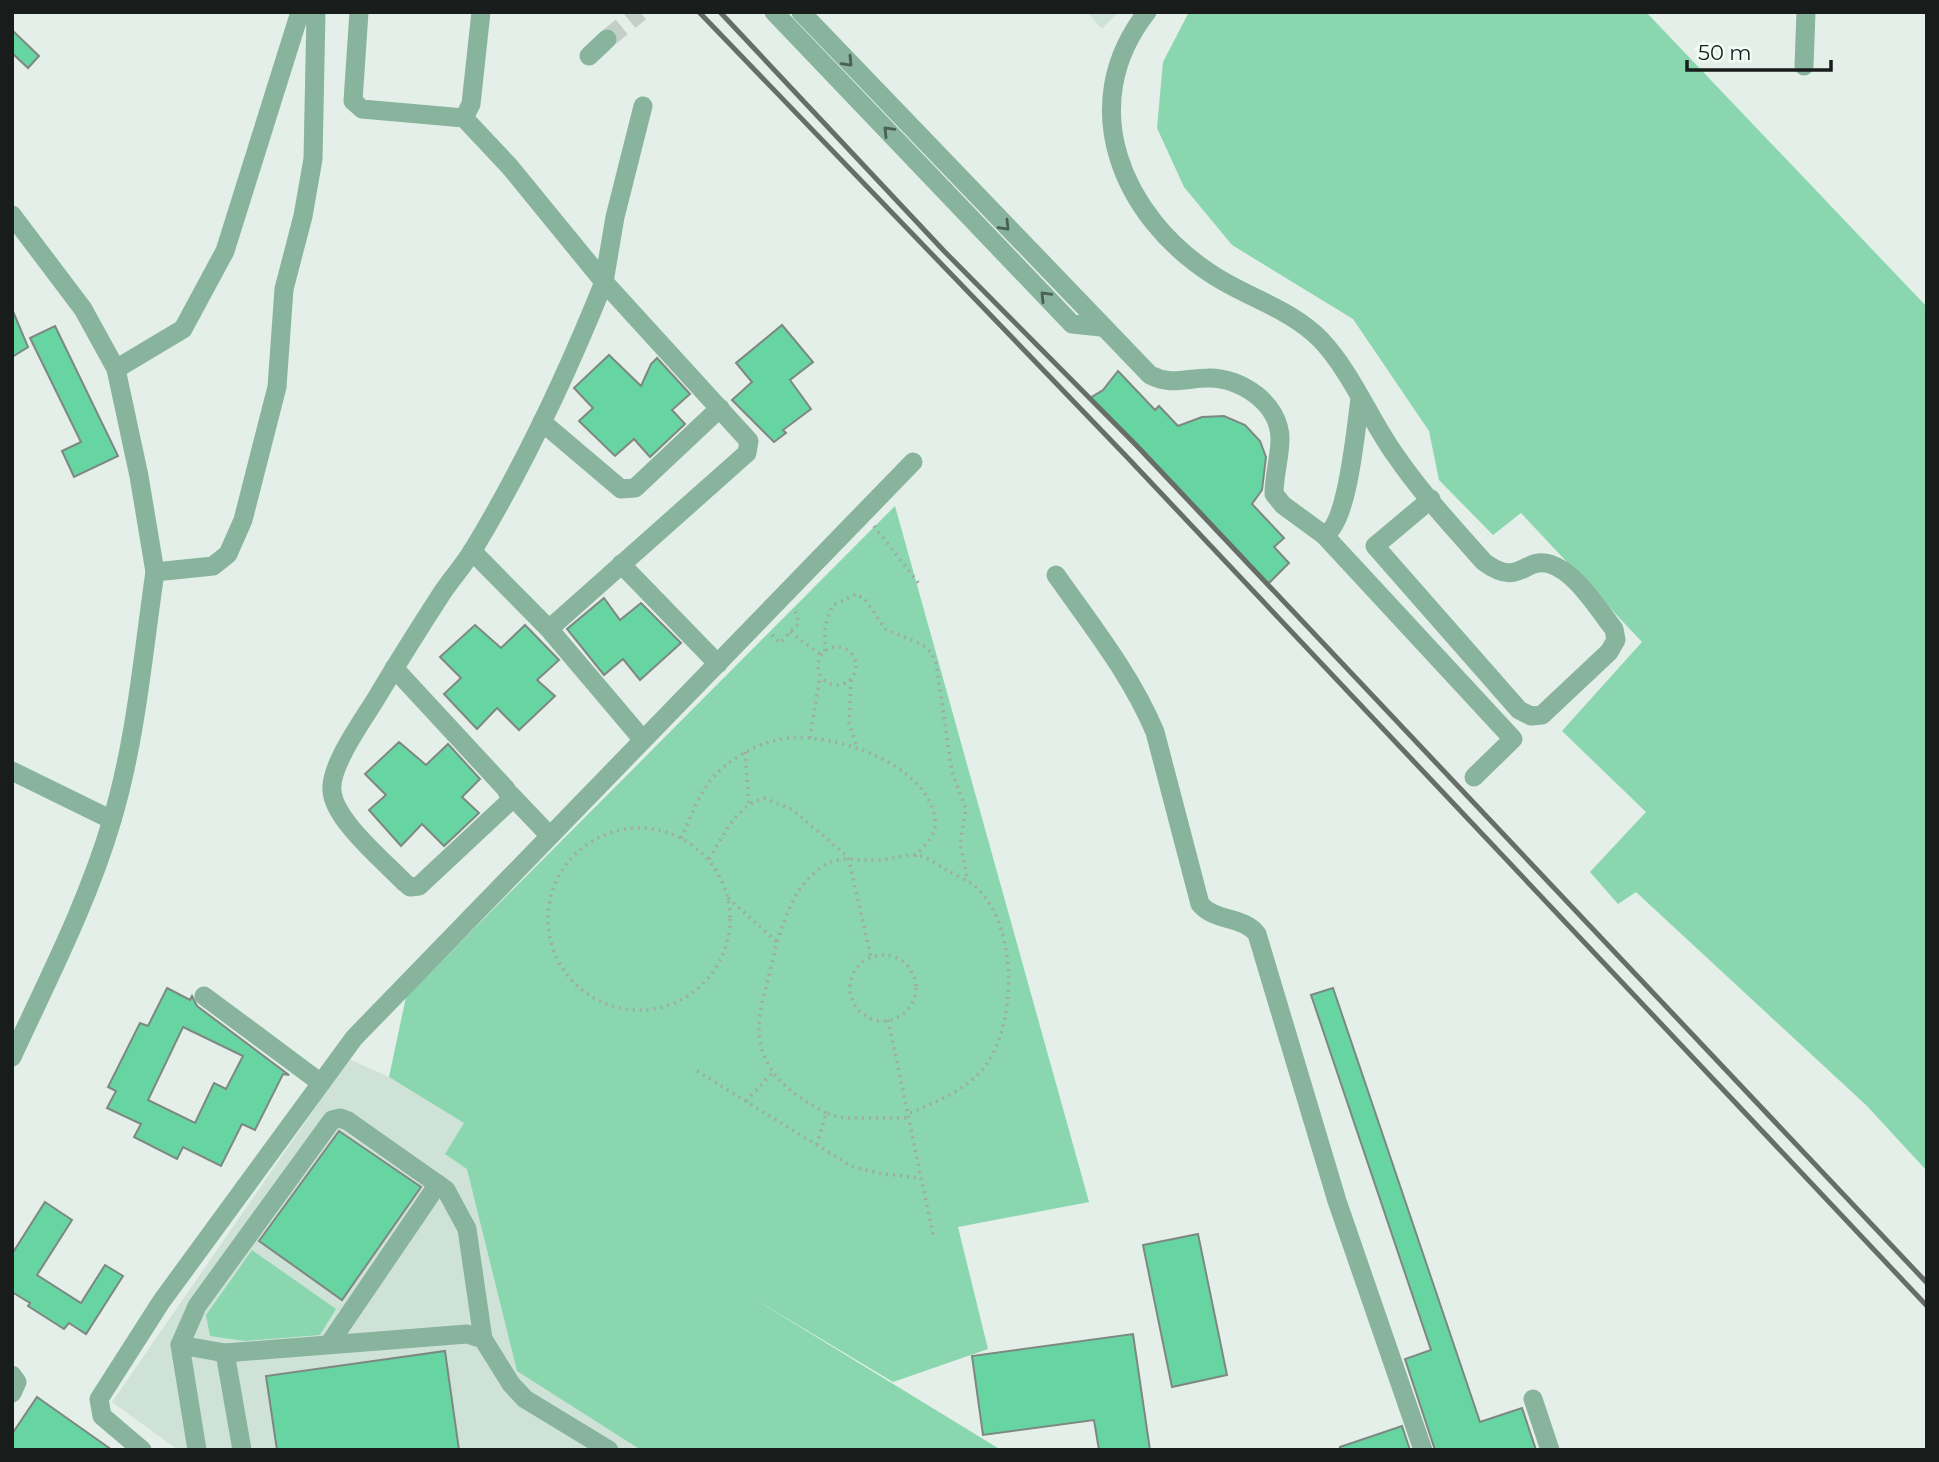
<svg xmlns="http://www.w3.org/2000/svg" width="1939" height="1462" font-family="Montserrat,sans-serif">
<rect width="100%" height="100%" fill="#e3efe8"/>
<!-- built -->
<g fill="#cfe2d8">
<polygon points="1087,12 1118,12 1102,29"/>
<polygon points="349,1059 389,1077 1001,1450 178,1450 112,1402"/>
</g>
<!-- green -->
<g fill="#89d6af">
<polygon points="1189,12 1646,12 1927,307 1927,1171 1867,1106 1636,892 1618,904 1590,872 1646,812 1562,731 1642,642 1521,513 1493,535 1439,480 1429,431 1353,319 1232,245 1184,187 1157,128 1163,62"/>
<polygon points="895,506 1089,1202 958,1227 988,1349 893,1382 751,1297 1001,1450 641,1450 517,1371 467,1169 445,1154 464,1123 389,1077 406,997"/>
<polygon points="252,1250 336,1309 320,1335 245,1341 210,1336 206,1315"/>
</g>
<!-- building -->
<g fill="#67d5a2" stroke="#7d8882" stroke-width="2" fill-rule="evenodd">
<polygon points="12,30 39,56 28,68 12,53"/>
<polygon points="12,309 28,347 12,357"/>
<polygon points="782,325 813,362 790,380 811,409 783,430 786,433 774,442 732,400 752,382 736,363"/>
<polygon points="55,326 118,456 74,477 62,451 81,442 30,338"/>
<polygon points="609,355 641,386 651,364 657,358 690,394 672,410 685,424 650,457 634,439 615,456 579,421 593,408 574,388"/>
<polygon points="1118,371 1155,410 1159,406 1178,426 1202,417 1224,416 1245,425 1260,441 1266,457 1262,490 1252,504 1284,538 1274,547 1289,563 1267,585 1090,398 1103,390"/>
<polygon points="604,598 620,620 641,603 681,643 640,680 623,659 604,675 567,629"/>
<polygon points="475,625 501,648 525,625 559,660 537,680 555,696 519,730 497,708 477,729 444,694 461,678 440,657"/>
<polygon points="399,742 426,765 448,744 480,779 462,797 479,813 444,846 422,824 401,846 369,810 386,795 365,774"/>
<path d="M 167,988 L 190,1000 L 192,996 L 197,1006 L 289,1075 L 283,1074 L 255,1130 L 242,1124 L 221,1166 L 183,1147 L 177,1159 L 134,1137 L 141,1124 L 107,1108 L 116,1091 L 108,1087 L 140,1023 L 148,1026 ZM 183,1027 L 243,1056 L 226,1089 L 214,1083 L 195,1123 L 148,1100 Z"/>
<polygon points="1333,988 1480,1422 1522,1408 1536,1450 1435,1450 1405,1359 1431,1350 1311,995"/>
<polygon points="339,1131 421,1187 342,1300 259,1241"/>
<polygon points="45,1202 72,1220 37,1275 81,1303 105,1265 123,1276 86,1334 69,1323 64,1329 28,1306 30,1303 12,1292 12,1254"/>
<polygon points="1198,1234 1227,1375 1172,1387 1143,1245"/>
<polygon points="1133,1334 1150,1450 1099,1450 1094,1420 983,1435 972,1356"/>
<polygon points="445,1351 459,1450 277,1450 266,1376"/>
<polygon points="37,1397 112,1450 12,1450 12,1434"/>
<polygon points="1402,1426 1410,1450 1340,1450 1340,1447"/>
</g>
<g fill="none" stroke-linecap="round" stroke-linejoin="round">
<!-- minor-tunnel -->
<polyline stroke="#c5cfc9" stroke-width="19" stroke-dasharray="19 10" stroke-linecap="butt" points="607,39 640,12"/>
<!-- path -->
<g stroke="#a1aaa5" stroke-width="3.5" stroke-dasharray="2 5" stroke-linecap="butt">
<polyline points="874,526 920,585"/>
<polyline points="790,632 821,655"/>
<polyline points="772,635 780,643 799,623 795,610"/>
<circle cx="837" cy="666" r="19"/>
<polyline points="825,651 825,627 832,606 856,594 865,599 885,629 921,644 931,652 936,663 952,772 966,809 960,843 968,881"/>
<polyline points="851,680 849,723 857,746"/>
<polyline points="810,738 820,676"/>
<polyline points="745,752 749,803"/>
<circle cx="639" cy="919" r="91"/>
<path d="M 681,838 C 691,817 700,789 717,773 C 736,755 762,741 788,738 C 835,733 929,764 935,820 C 937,835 924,846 915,856"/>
<path d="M 709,859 C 725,834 735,807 764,798 L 793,810 L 848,857 L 871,957"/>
<polyline points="728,898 779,944"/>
<circle cx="883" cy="988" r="33"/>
<polyline points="888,1020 934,1239"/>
<polyline points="697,1071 851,1166 878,1173 921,1178"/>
<polyline points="746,1101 772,1073"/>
<path d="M 826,1113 C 775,1086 747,1056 764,995 C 774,958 782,905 810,877 C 838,850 848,862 879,860 C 892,859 909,853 921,856 C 929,858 938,865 945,869 C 955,875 968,880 977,888 C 1019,928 1018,1029 981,1071 C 963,1092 932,1103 908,1114"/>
<polyline points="817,1145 826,1113 844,1118 909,1118"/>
</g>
<!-- minor -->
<g stroke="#88b39c" stroke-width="19">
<polyline points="359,12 353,101 362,109 464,118 510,167 604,282 615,217 643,106"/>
<polyline points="774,12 1072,324 1101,327"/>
<path d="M 801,12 L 1150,375 C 1172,386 1186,378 1208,378 C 1241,377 1280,404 1280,439 C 1280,457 1274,475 1274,494 L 1283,505 L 1324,535 C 1348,526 1356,426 1360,399"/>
<path d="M 1147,12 C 1074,105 1122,217 1213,275 C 1248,298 1291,309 1321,340 C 1352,373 1370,420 1396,456 C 1422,494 1454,528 1484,562 C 1520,589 1524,556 1550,564 C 1576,572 1597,608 1614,629 L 1616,640 L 1609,652 L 1542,715 L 1531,716 L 1519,710 L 1375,546 L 1431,499"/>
<polyline points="589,56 607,39"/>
<polyline points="1804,66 1806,12"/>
<polyline points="464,118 471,104 481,12"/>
<polyline points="12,215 83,309 116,369 139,476 155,572"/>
<polyline points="116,369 183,329 225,251 300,12"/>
<polyline points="542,422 621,489 635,488 720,408"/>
<polyline points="1324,535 1513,739 1474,777"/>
<polyline points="472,551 549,629 643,740"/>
<polyline points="621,564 718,664"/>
<path d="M 1056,575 C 1092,626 1131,675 1155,732 L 1200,904 C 1215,922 1243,916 1257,934 L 1337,1201 L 1423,1450"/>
<path d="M 394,668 L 506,789 L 511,800 L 419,886 L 410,887 L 404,882 C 384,861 334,820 332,791 C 329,766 364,719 377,697 C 398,662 420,627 442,593 C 452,578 464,565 473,550 C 525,464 567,374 604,282 L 749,441 L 747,453 L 549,629"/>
<polyline points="12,771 112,820"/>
<polyline points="510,794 549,835"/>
<polyline points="204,996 321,1083"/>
<path d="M 12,1057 C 48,979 88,902 112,820 C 136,740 143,654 155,572 L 213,566 L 228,554 L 243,520 L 277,387 L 284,289 L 303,216 L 313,159 L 316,12"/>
<polyline points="329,1344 438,1184"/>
<polyline points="180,1345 225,1353"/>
<polyline points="12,1375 17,1382 12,1393"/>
<polyline points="1533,1399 1550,1450"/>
<polyline points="142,1450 102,1416 99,1399 161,1302 354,1038 913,462"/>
<polyline points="197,1450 180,1345 197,1306 332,1120 340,1118 348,1121 446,1190 467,1229 483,1339"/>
<polyline points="242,1450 225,1353 467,1334 483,1339 511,1384 525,1399 609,1450"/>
</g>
<!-- rail -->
<g stroke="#676e6a" stroke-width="5">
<polyline points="699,12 1126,456 1927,1306"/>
<polyline points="720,12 944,251 1137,446 1927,1283"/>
</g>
</g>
<!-- one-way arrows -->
<defs><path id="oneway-chevron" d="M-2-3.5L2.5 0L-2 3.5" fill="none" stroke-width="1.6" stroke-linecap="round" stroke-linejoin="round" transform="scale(1.75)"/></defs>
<g stroke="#4a6054">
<use href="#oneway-chevron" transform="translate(848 62) rotate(46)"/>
<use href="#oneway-chevron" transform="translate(888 131) rotate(-134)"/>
<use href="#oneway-chevron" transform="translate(1005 226) rotate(46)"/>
<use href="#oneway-chevron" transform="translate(1045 296) rotate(-134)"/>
</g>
<!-- border -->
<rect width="1939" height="1462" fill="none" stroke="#181c1a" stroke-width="28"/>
<!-- scale -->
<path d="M1687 60v10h144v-10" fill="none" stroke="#181c1a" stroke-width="3.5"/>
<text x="1698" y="60" font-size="21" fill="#181c1a" stroke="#f1fcf6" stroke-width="5" paint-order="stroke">50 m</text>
</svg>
